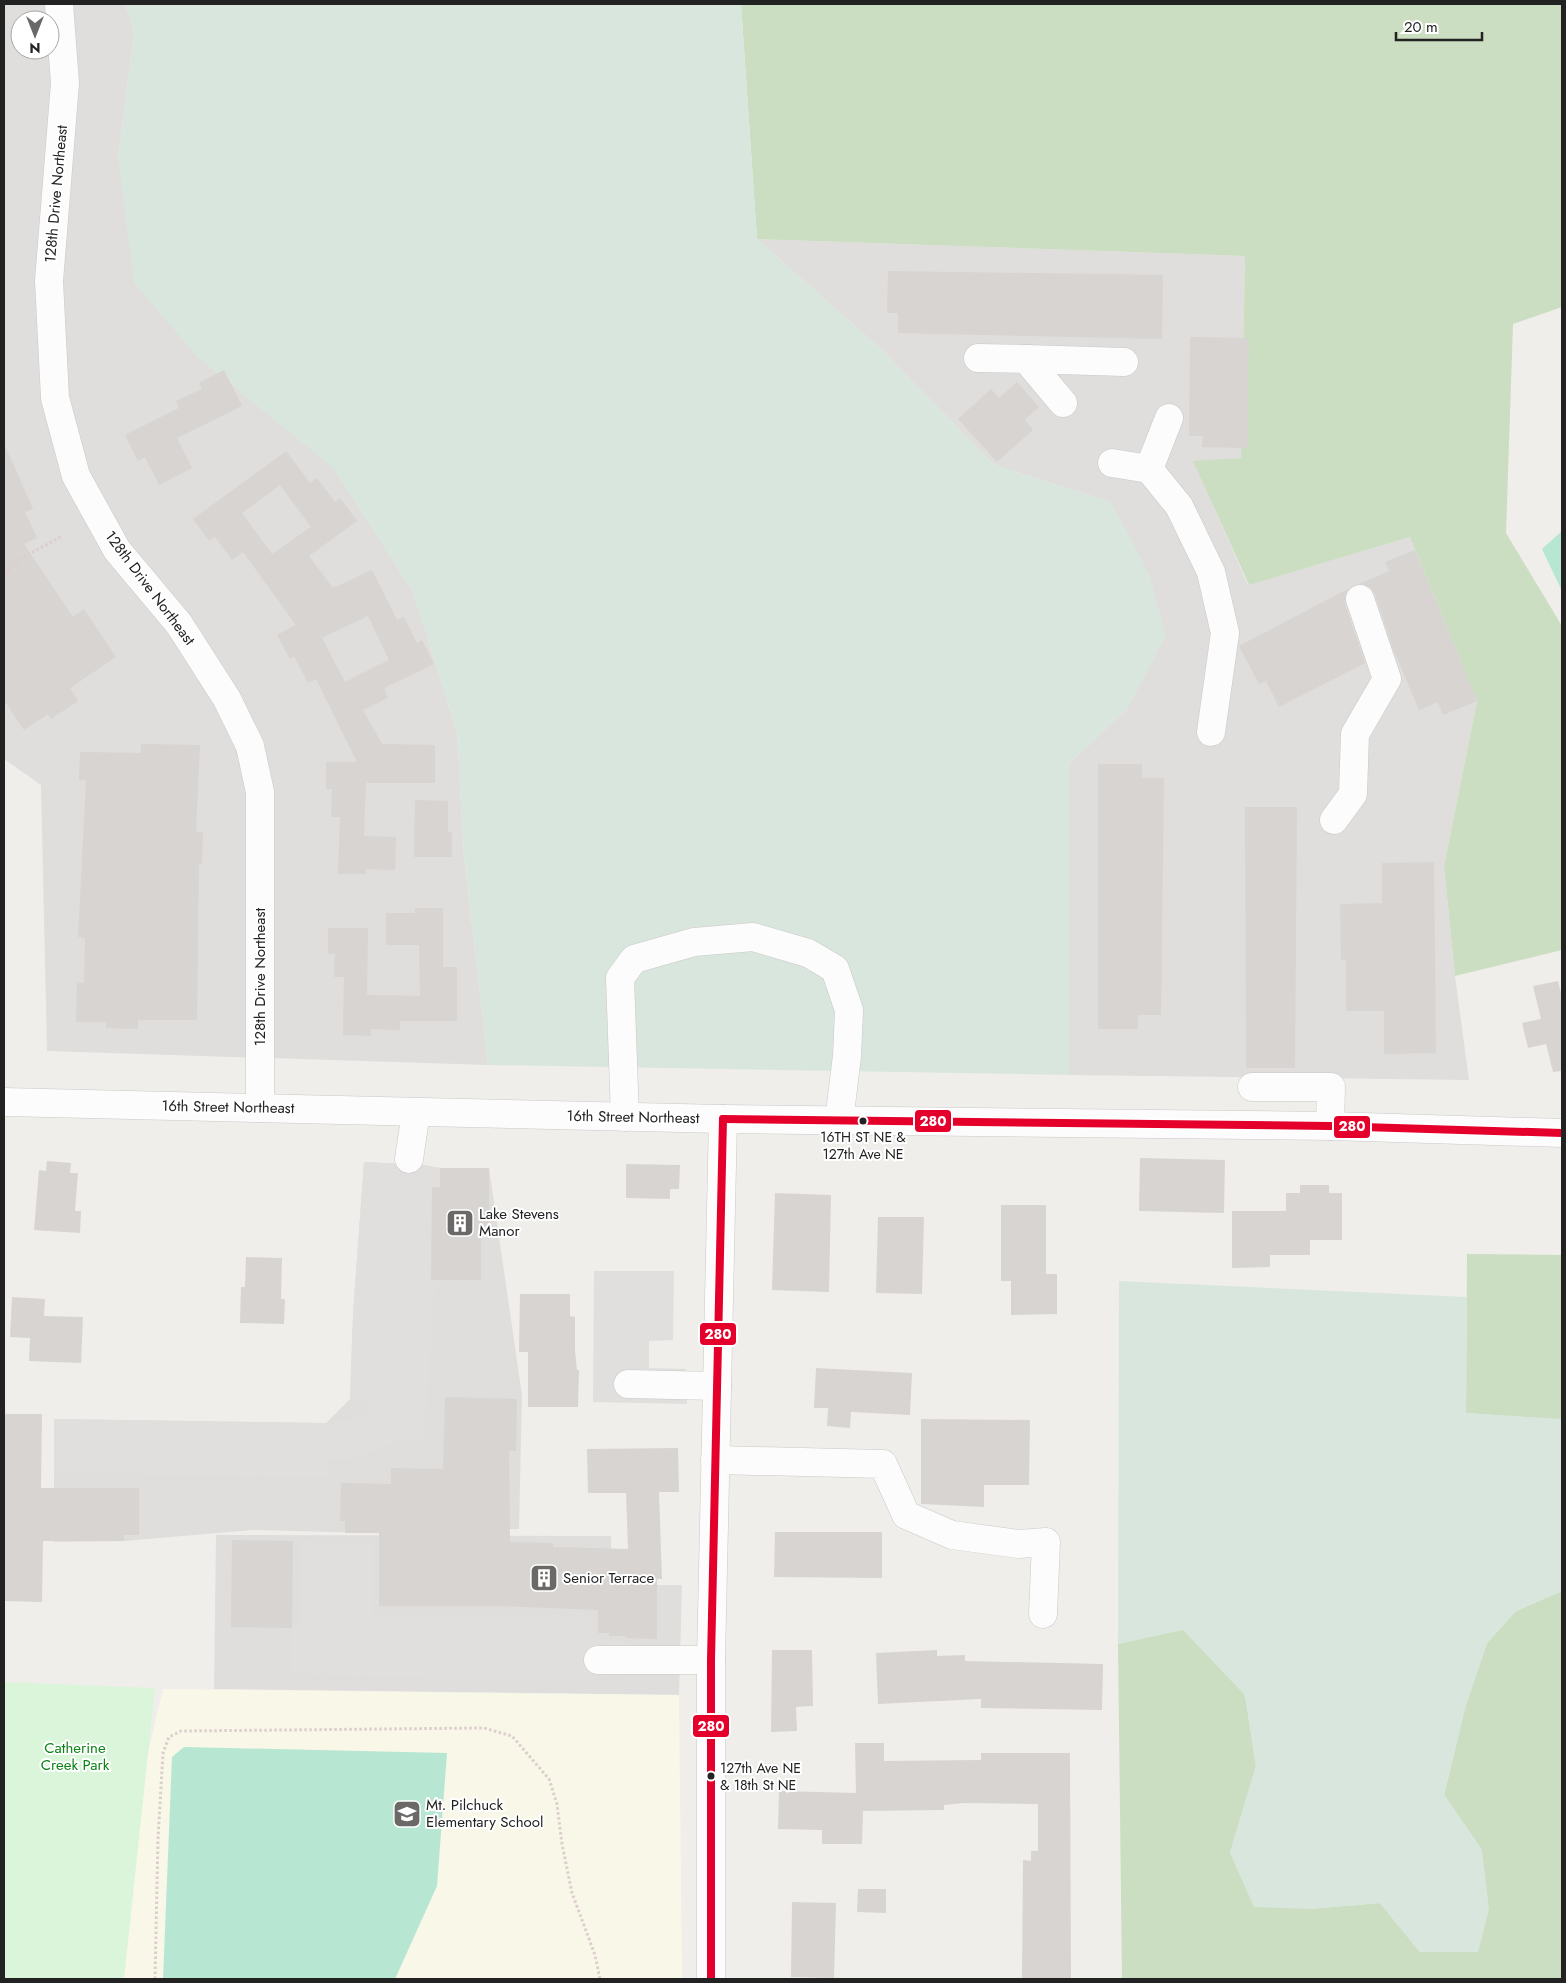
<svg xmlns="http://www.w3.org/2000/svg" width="1566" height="1983" font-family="Jost,sans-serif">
<rect width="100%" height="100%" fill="#f0eeeb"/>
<!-- residential -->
<g fill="#dfdedc" fill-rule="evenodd">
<path d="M 4,4 L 126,4 L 134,33 L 118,158 L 196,355 L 334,468 L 413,592 L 457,732 L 464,856 L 488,1065 L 47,1051 L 41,785 L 4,759 ZM 20,20 L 50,20 L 50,50 L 20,50 Z"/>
<polygon points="757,239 1245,256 1241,458 1194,462 1248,585 1410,537 1477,701 1444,866 1455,976 1469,1080 1070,1075 1070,763 1128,708 1111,502 994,465 880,348"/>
<polygon points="364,1162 424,1165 440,1168 489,1168 522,1395 519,1529 373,1533 253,1530 124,1541 54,1542 54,1419 326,1423 350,1399 353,1314"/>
<polygon points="216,1535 611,1536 611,1585 682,1585 679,1695 214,1689"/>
</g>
<!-- education -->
<polygon fill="#f8f7e8" points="163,1689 679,1695 682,1979 95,1979"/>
<!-- forest -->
<g fill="#cbdec1">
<polygon points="741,4 1562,4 1562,307 1513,324 1506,533 1562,626 1562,950 1455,976 1444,866 1477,701 1410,537 1249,585 1193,461 1241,458 1245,256 757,239"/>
<polygon points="1467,1254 1562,1255 1561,1420 1466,1413"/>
<polygon points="1562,1591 1562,1979 1122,1979 1118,1644 1183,1629 1245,1695 1256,1766 1230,1853 1309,1909 1380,1903 1420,1952 1482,1850 1444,1795 1465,1708 1487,1643 1516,1611"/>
</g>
<!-- wetland -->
<g fill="#d9e6de">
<polygon points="126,4 741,4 757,239 880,348 994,465 1111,502 1149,574 1166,636 1128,708 1070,763 1070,1075 488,1065 464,856 457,732 413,592 333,468 196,355 134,283 118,158 134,33"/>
<polygon points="1119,1281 1467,1297 1466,1413 1562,1419 1562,1591 1516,1611 1487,1643 1465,1708 1444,1795 1482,1850 1489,1909 1478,1952 1420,1952 1380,1903 1309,1909 1254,1907 1230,1853 1256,1766 1245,1695 1183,1630 1118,1644"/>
</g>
<!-- park -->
<polygon fill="#daf5da" points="4,1682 155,1688 124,1979 4,1979"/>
<!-- pitch -->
<g fill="#b7e6d2">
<polygon points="1562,531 1562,591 1542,549"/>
<polygon points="184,1747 447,1753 437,1886 395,1979 163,1979 172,1757"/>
</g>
<!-- parking -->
<g fill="#e0dfde">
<polygon points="364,1162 424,1165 440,1168 489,1168 434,1297 424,1442 399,1440 351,1460 328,1459 327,1477 54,1473 54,1419 325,1423 352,1420 367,1412 372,1399 350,1399 353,1314"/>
<polygon points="594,1271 674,1271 673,1340 649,1341 649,1368 686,1369 687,1404 593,1402"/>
<polygon points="301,1541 372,1544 372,1614 592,1616 594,1637 639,1646 662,1645 662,1673 608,1676 581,1682 295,1674 290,1668 291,1632 292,1628 300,1628"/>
</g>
<!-- building -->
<g fill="#d7d4d2" fill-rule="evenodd">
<polygon points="888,271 1163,275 1162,339 898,333 898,313 887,313"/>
<polygon points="1190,337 1249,338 1248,448 1202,447 1203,436 1189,436"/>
<polygon points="224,370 242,406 177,438 192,468 159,485 145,457 138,461 125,435 179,408 176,401 202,389 199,383"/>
<polygon points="1017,382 1039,407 1025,420 1033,430 997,462 958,419 991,389 999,398"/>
<polygon points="4,443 33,509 25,512 37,538 24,544 73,617 84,609 116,657 70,688 78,701 51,719 48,714 24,730 4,700"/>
<path d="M 286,451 L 310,483 L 317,478 L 335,502 L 340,498 L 357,521 L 309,556 L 333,588 L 372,570 L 397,620 L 404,617 L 417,643 L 422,640 L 434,664 L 384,688 L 388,698 L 363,710 L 382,744 L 435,745 L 435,783 L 367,783 L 366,779 L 364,836 L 396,837 L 395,870 L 366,869 L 366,874 L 338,874 L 340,817 L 331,817 L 332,789 L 326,789 L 326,762 L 357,762 L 316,679 L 308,683 L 294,656 L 290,659 L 277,635 L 296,625 L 243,552 L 232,560 L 215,537 L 209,541 L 193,519 ZM 280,485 L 311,527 L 272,554 L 242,513 ZM 368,616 L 389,660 L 345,682 L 322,638 Z"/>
<polygon points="1415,550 1477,701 1443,715 1438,702 1419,710 1393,648 1375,594 1370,587 1359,584 1389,571 1385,562"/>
<polygon points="1348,589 1345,596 1345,604 1365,663 1279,707 1266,681 1259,684 1239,646"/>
<polygon points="141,744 200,745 196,832 203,832 202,864 199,864 197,1020 138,1020 138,1029 106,1028 106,1022 76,1022 77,982 84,983 85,938 78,937 86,780 79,780 80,752 141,753"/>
<polygon points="1098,764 1142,764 1142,778 1164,778 1161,1015 1138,1015 1138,1029 1098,1029"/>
<polygon points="415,800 448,801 448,832 452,832 452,857 414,857"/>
<polygon points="1245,807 1297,807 1295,1068 1246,1068"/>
<polygon points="1434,862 1436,1053 1384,1054 1384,1011 1346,1011 1346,960 1341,960 1340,904 1382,903 1382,863"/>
<polygon points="415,908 443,908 443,967 457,967 457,1021 400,1021 400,1030 371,1029 371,1036 343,1035 344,977 334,977 335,954 328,954 328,928 368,928 367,995 420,996 419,945 386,945 386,913 415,913"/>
<polygon points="1558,981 1562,997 1562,1071 1553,1072 1546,1044 1528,1048 1522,1023 1541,1019 1533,986"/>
<polygon points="1140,1158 1225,1160 1224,1213 1139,1211"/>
<polygon points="47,1161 71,1163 70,1173 78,1173 75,1211 81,1211 80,1233 34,1230 39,1170 46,1171"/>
<polygon points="626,1164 680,1165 679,1189 670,1189 670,1199 626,1198"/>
<polygon points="440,1168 489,1168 489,1226 481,1226 481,1280 431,1280 432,1187 440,1187"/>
<polygon points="1300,1185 1329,1185 1329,1193 1342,1193 1342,1240 1310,1240 1310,1255 1270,1255 1270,1267 1232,1268 1232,1211 1286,1211 1286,1193 1300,1193"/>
<polygon points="775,1193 831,1195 829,1292 772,1290"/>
<polygon points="1001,1205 1046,1205 1046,1274 1057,1274 1057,1314 1011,1315 1011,1281 1001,1281"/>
<polygon points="878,1217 924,1217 922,1294 876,1293"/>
<polygon points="246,1257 282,1258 281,1299 285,1299 284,1324 240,1323 241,1287 245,1287"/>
<polygon points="520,1294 570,1294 570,1316 575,1317 575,1351 577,1370 579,1370 578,1407 528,1407 528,1352 519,1352"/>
<polygon points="12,1297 45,1299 44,1316 83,1317 81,1363 29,1361 30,1338 10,1337"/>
<polygon points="816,1368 912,1373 910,1415 851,1412 850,1428 827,1426 828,1408 814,1408"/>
<polygon points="445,1397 517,1399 516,1451 509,1451 510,1542 553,1543 553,1547 628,1549 626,1493 588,1493 587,1449 678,1448 679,1492 659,1492 662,1579 657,1579 657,1639 626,1638 626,1636 609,1636 609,1633 598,1633 598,1610 500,1606 379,1606 379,1533 345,1533 345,1521 340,1521 341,1483 391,1484 391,1468 443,1469"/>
<polygon points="4,1414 42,1414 41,1488 139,1488 139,1535 124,1535 124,1541 43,1541 42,1602 4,1601"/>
<polygon points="921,1419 1030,1420 1029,1485 984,1485 984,1507 921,1504"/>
<polygon points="775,1532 882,1532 882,1578 774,1577"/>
<polygon points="232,1540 293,1541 292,1628 231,1627"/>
<polygon points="772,1650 812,1650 813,1706 796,1707 797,1731 771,1732"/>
<polygon points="937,1650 937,1656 965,1655 965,1661 1103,1664 1102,1710 981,1708 981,1699 878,1704 876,1653"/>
<polygon points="855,1743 884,1743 884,1761 981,1760 981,1753 1070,1753 1071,1979 1022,1979 1023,1860 1031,1861 1031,1851 1038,1851 1038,1804 963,1803 944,1805 944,1810 863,1811 862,1844 822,1844 822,1830 778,1829 779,1791 856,1793"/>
<polygon points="858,1889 886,1889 886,1913 857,1912"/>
<polygon points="792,1902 836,1903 834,1978 791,1977"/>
</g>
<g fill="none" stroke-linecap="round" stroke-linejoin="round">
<defs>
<g id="minor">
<polyline points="59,4 65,83 49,281 55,398 76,476 117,550 179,624 227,699 250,746 260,792 260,1108"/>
<polyline points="978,358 1026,359 1063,403"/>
<polyline points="1026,359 1124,362"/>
<polyline points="1112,463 1149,469 1179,506 1211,572 1225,633 1211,732"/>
<polyline points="1149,469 1169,418"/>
<polyline points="1334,820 1353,794 1355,734 1387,679 1360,599"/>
<polyline points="1252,1087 1331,1087 1330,1126"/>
<polyline points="4,1102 723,1119 1330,1126 1562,1133"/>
<polyline points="625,1117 620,978 634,959 694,942 753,937 808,953 835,969 849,1010 847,1056 839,1121"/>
<polyline points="409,1159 416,1112"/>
<polyline points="628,1384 717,1386"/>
<polyline points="715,1460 883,1464 906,1515 952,1535 1019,1544 1046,1542 1043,1614"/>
<polyline points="598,1660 711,1660"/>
<polyline points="711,1979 711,1660 723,1119"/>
</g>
</defs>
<!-- minor casing -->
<use href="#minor" stroke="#c9c8c7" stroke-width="29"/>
<!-- path -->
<g stroke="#dccecd" stroke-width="3" stroke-dasharray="2.5 2.5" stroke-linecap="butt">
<polyline points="4,573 22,558 62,536"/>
<polyline points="155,1979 158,1838 163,1753 169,1737 181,1731 484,1728 512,1736 549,1779 557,1804 562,1844 572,1893 595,1955 600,1979"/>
</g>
<!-- minor -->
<use href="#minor" stroke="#fdfcfc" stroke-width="28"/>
<defs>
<g id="bus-1">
<polyline points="723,1119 1330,1126 1562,1133"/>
<polyline points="711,1979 711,1660 723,1119"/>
</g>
</defs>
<!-- bus-1 casing -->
<use href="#bus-1" stroke="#fff" stroke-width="11"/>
<!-- bus-1 -->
<use href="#bus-1" stroke="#e4002b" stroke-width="8"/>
</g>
<!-- icons -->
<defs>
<symbol id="building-square" viewBox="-11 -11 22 22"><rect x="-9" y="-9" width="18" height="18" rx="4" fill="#6a6968" stroke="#fff"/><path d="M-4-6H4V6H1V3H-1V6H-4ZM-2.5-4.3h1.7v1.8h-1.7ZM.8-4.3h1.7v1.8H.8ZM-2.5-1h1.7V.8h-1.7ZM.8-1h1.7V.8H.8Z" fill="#fff"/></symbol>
<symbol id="school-square" viewBox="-11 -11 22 22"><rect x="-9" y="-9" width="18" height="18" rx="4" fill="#6a6968" stroke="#fff"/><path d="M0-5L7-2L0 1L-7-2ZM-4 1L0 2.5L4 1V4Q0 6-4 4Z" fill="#fff"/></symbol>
</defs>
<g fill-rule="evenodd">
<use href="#building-square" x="444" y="1207" width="32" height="32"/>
<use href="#building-square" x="528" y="1562" width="32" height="32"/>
<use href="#school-square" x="391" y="1798" width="32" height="32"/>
</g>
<!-- markers -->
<g fill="#222" stroke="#fff" stroke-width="2">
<circle cx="863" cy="1121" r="4.5"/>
<circle cx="711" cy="1776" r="4.5"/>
</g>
<g text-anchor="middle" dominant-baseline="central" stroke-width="4" stroke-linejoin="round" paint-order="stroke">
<!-- bus labels -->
<g font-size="14" fill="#222" stroke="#fff">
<text x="863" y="1137">16TH ST NE &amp;<tspan x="863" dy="17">127th Ave NE</tspan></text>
<text x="720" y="1768" text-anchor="start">127th Ave NE<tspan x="720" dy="17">&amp; 18th St NE</tspan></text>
</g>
<!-- street labels -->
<g font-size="15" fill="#222" stroke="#fff">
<text transform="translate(56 194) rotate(-85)">128th Drive Northeast</text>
<text transform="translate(150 588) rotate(53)">128th Drive Northeast</text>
<text transform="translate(260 977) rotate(-90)">128th Drive Northeast</text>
<text transform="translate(228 1107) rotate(1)">16th Street Northeast</text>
<text transform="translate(633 1117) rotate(1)">16th Street Northeast</text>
</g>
<!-- poi labels -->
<g font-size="15" fill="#222" stroke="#fff" text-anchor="start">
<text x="479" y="1214">Lake Stevens<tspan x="479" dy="17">Manor</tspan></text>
<text x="563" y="1578">Senior Terrace</text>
<text x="426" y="1805">Mt. Pilchuck<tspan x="426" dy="17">Elementary School</tspan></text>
</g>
<!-- park labels -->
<g font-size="15" fill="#0c8416" stroke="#fff">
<text x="75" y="1748">Catherine<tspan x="75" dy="17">Creek Park</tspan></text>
</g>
</g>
<g stroke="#fff" stroke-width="2">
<rect x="914" y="1109" width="38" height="24" rx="5" fill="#e4002b"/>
<rect x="1333" y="1115" width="38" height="24" rx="5" fill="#e4002b"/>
<rect x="699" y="1322" width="38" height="24" rx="5" fill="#e4002b"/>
<rect x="692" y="1714" width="38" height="24" rx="5" fill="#e4002b"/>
</g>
<g font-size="14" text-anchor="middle" font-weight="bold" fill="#fff">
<text x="933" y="1126">280</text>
<text x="1352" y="1131">280</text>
<text x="718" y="1339">280</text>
<text x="711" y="1731">280</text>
</g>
<!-- border -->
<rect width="1566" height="1983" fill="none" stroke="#222222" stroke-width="10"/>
<!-- north arrow -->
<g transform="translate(35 35) rotate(180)"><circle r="24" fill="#ffffff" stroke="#a7a7a7"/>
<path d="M0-4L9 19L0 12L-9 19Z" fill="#6a6968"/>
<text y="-8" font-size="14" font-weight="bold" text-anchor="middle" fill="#222222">N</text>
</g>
<!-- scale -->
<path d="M1396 32v8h86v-8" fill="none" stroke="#222222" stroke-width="2.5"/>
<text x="1404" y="32" font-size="15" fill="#222222" stroke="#ffffff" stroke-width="4" paint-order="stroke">20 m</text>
</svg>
